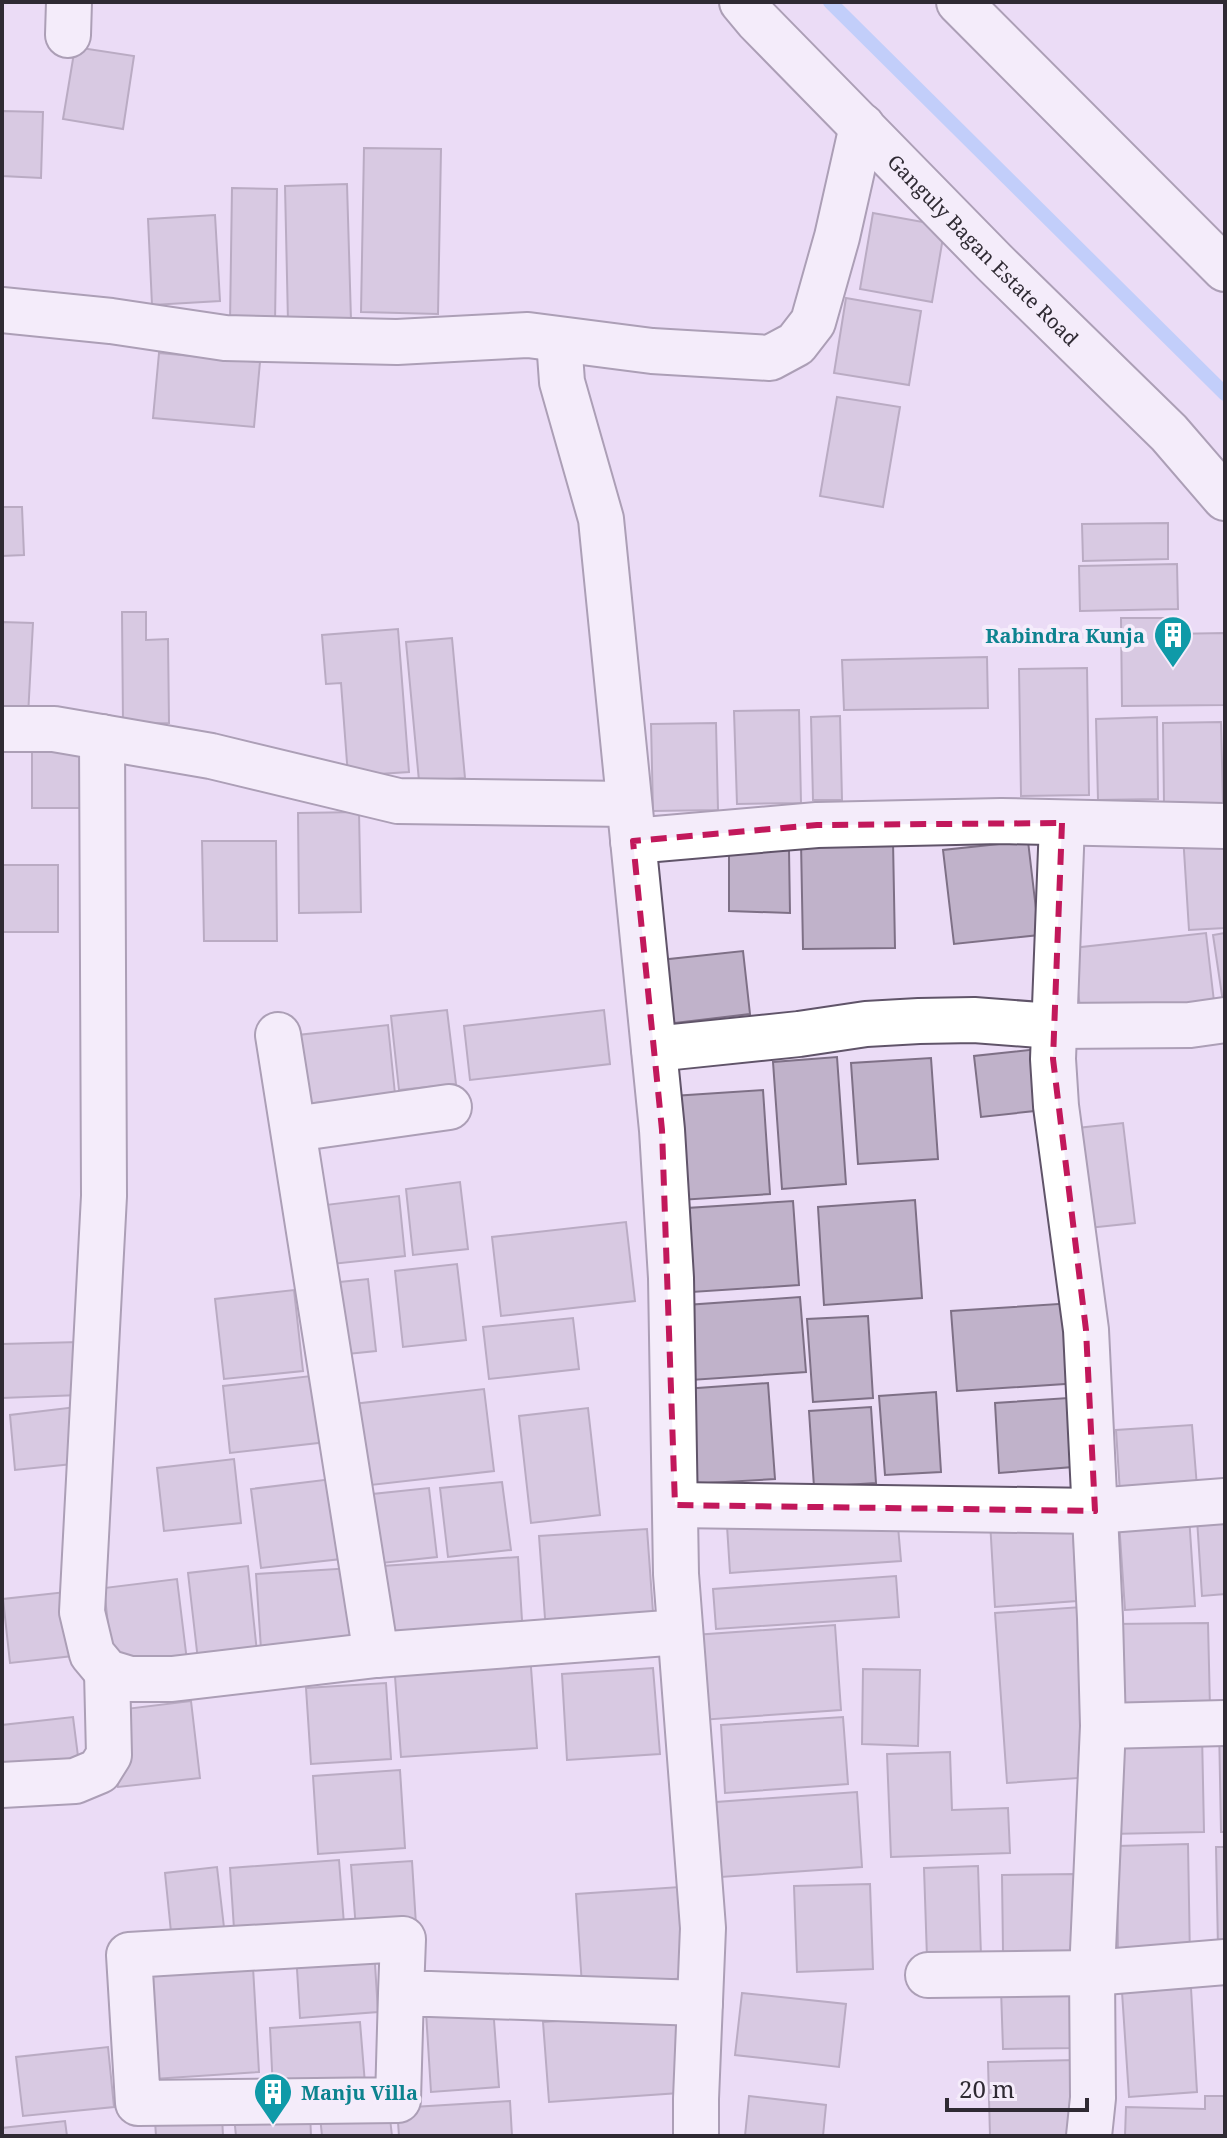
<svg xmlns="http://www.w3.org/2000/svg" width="1227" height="2138" font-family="'Noto Serif',serif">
<rect width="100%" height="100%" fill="#ebdcf6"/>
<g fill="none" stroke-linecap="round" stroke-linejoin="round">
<!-- stream -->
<polyline stroke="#91bcff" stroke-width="14" points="830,2 1225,394"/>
</g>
<!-- building -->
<g fill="#c0b2ca" stroke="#7e7086" stroke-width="2">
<polygon points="75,47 134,56 123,129 63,119"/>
<polygon points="2,111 43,112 41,178 2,176"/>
<polygon points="364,148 441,149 438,314 361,312"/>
<polygon points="347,184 351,320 288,322 285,186"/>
<polygon points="232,188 277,189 275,323 230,323"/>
<polygon points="873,213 945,226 932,302 860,289"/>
<polygon points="215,215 220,301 152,305 148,219"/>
<polygon points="846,298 921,311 909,385 834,373"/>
<polygon points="159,353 260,362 254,427 153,418"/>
<polygon points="837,397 900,407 883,507 820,496"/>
<polygon points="2,507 22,507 24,555 2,556"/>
<polygon points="1168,523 1168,559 1083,561 1082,524"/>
<polygon points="1177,564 1178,609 1080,611 1079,566"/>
<polygon points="122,612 146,612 146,640 168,639 169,723 123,724"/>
<polygon points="1121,618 1168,618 1169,634 1225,633 1225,705 1122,706"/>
<polygon points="2,622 33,623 28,716 2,715"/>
<polygon points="398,629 409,772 348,776 341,683 326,684 322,635"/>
<polygon points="452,638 465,778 419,781 406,642"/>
<polygon points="987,657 988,708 844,710 842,660"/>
<polygon points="1087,668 1089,795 1021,796 1019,669"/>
<polygon points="799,710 801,803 737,804 734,711"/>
<polygon points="840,716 842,800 813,800 811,717"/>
<polygon points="1157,717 1158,799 1098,800 1096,719"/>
<polygon points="1221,722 1223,803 1164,804 1163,723"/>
<polygon points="716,723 718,810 653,811 651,724"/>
<rect x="32" y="752" width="58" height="56"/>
<polygon points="359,812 361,912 299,913 298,813"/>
<polygon points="1183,835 1225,836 1225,928 1189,930"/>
<polygon points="202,841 276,841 277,941 204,941"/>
<polygon points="893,841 895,948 803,949 801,842"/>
<polygon points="1028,841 1039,935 954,944 943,850"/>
<polygon points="789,850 790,913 729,911 729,851"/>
<rect x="2" y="865" width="56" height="67"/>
<polygon points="1206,933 1215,1010 1082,1025 1073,948"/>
<polygon points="1225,933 1225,1009 1224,1009 1213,935"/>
<polygon points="743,951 750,1014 658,1025 651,961"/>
<polygon points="447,1010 456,1084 399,1090 391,1016"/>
<polygon points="604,1010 610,1064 470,1080 464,1026"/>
<polygon points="388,1025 395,1094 306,1104 298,1035"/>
<polygon points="1038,1049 1044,1110 981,1117 974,1056"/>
<polygon points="837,1057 846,1184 782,1189 773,1062"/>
<polygon points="931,1058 938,1159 858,1164 851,1063"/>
<polygon points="763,1090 770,1194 680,1200 673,1096"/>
<polygon points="1123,1123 1135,1223 1079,1229 1068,1129"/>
<polygon points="460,1182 468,1249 413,1255 406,1189"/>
<polygon points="399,1196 405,1256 323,1265 317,1206"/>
<polygon points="915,1200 922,1298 824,1305 818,1207"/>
<polygon points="793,1201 799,1285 692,1292 687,1208"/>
<polygon points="626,1222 635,1301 501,1316 492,1237"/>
<polygon points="457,1264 466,1340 403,1347 395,1271"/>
<polygon points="368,1279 376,1351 338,1355 330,1283"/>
<polygon points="294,1290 303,1371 224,1379 215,1299"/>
<polygon points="800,1297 806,1372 691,1380 686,1305"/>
<polygon points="1074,1303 1080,1383 957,1391 951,1311"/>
<polygon points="868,1316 873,1398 813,1402 807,1319"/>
<polygon points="573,1318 579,1369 489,1379 483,1327"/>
<polygon points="79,1342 80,1395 2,1398 2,1344"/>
<polygon points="320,1375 327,1442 230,1453 223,1386"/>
<polygon points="768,1383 775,1479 691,1484 684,1389"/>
<polygon points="484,1389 494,1471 362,1486 353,1404"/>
<polygon points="936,1392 941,1472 885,1475 879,1396"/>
<polygon points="1068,1398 1073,1467 999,1473 995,1403"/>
<polygon points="76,1407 82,1463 15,1470 10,1415"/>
<polygon points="871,1407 876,1483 814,1487 809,1411"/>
<polygon points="588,1408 600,1515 531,1523 519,1416"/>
<polygon points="1192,1425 1197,1487 1120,1493 1116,1430"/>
<polygon points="234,1459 241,1523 164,1531 157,1468"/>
<polygon points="332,1479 341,1559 261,1568 251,1489"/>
<polygon points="502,1482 511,1550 448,1557 440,1488"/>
<polygon points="429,1488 437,1557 372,1564 363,1495"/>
<polygon points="897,1515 901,1561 730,1573 727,1526"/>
<polygon points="1072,1515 1077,1601 995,1607 990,1521"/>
<polygon points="1189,1516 1195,1606 1125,1610 1119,1522"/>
<polygon points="1225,1517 1225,1594 1202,1596 1197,1519"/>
<polygon points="647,1529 654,1626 546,1632 539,1536"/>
<polygon points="518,1557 523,1636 387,1645 382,1566"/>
<polygon points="248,1566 258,1662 199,1669 188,1573"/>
<polygon points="353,1568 357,1643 261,1649 256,1574"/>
<polygon points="896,1576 899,1617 716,1629 713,1589"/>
<polygon points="177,1579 187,1661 113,1670 104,1588"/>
<polygon points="75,1591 82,1655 10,1663 3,1599"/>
<polygon points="1082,1607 1093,1777 1007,1783 995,1613"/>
<polygon points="1208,1623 1210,1708 1113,1709 1112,1624"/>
<polygon points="835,1625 841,1710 700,1720 694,1635"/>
<polygon points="530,1654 537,1748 401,1757 394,1663"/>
<polygon points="653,1668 660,1754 567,1760 562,1674"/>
<polygon points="863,1669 920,1670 918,1746 862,1744"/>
<polygon points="386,1683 391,1759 311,1764 306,1688"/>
<polygon points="191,1701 200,1778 118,1787 109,1711"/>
<polygon points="73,1717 80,1772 2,1780 2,1725"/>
<polygon points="843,1717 848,1784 725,1793 721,1725"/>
<polygon points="1219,1725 1225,1725 1225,1832 1221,1832"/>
<polygon points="1202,1733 1204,1832 1110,1834 1107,1735"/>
<polygon points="950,1752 952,1810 1008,1808 1010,1853 891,1857 887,1754"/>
<polygon points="400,1770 405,1848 318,1854 313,1776"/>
<polygon points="857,1792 862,1867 721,1877 716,1802"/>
<polygon points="1188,1844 1190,1960 1118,1961 1117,1846"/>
<polygon points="1216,1847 1225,1847 1225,1948 1218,1948"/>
<polygon points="339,1860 345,1937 235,1944 230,1868"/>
<polygon points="412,1861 416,1925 356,1929 351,1865"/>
<polygon points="978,1866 981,1956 927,1958 924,1868"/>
<polygon points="217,1867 225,1936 172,1942 165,1873"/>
<polygon points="1075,1874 1076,1952 1003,1952 1002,1875"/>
<polygon points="870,1884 873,1969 797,1972 794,1886"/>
<polygon points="680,1887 687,1978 582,1986 576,1894"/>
<polygon points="374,1948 378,2012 300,2018 296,1953"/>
<polygon points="253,1967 259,2072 153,2079 146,1974"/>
<polygon points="1079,1987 1080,2048 1003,2049 1001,1989"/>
<polygon points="1191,1988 1197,2092 1129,2097 1122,1992"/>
<polygon points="742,1993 846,2004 839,2067 735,2055"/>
<polygon points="493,2007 499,2087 431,2092 426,2012"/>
<polygon points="689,2012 694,2092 549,2102 543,2022"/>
<polygon points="360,2022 365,2084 273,2090 270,2028"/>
<polygon points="108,2047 114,2107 23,2116 16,2057"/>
<polygon points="1077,2060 1078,2135 990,2136 988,2062"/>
<polygon points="749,2096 826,2105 823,2136 745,2136"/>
<polygon points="1205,2096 1225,2096 1225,2136 1125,2136 1126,2107 1205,2109"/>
<polygon points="510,2101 512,2136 399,2136 397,2108"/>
<polygon points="389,2110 392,2136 322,2136 320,2116"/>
<polygon points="310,2112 311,2136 236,2136 234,2116"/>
<polygon points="222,2116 223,2136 156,2136 155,2121"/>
<polygon points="65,2121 67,2136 2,2136 2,2128"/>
</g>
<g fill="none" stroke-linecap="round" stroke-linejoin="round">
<defs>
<g id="minor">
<path id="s1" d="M 742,2 L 757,20 L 994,262 L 1169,433 L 1225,498"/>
<polyline points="959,2 1225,269"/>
<polyline points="68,35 69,2"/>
<polyline points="2,310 111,321 225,338 397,342 528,335 652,351 770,358 796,344 813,322 837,237 862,126"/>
<polyline points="559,340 562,382 601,519 662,1130 671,1278 676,1574 703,1928 696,2099 696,2136"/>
<polyline points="2,729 54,729 211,756 398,801 629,804"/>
<polyline points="102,737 104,1196 82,1612 92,1654 107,1672 130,1679 172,1679 376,1655 680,1632"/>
<polyline points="1062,823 1053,1059 1056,1106 1086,1330 1100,1618 1103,1726 1092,1973 1093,2098 1089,2136"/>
<polyline points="633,841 817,825 1001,821 1225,826"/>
<polyline points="278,1035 376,1655"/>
<polyline points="654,1049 799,1034 866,1024 919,1021 974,1020 1053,1026 1190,1025 1225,1020"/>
<polyline points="294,1129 449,1107"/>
<polyline points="675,1505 1095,1511 1225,1501"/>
<polyline points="1103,1726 1225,1723"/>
<polyline points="2,1785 75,1781 99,1771 109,1755 107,1672"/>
<polyline points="928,1975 1092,1973 1225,1962"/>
<polyline points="401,1993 403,1939 129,1955 138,2103 398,2100 401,1993 700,2003"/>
</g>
</defs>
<!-- minor casing -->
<use href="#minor" stroke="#605469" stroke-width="48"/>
<!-- minor -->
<use href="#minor" stroke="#fff" stroke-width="44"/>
</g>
<!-- marked area -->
<path d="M0 0H1227V2138H0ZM 1062,823 L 1053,1059 L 1086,1330 L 1095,1511 L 675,1505 L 662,1130 L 633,841 L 817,825 Z" fill="#ebdcf6" fill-opacity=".55" fill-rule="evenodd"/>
<path fill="none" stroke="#c2185b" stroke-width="6" stroke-dasharray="16 10" stroke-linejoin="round" d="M 1062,823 L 1053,1059 L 1086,1330 L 1095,1511 L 675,1505 L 662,1130 L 633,841 L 817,825 Z"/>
<!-- icons -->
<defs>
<symbol id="building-pin" viewBox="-11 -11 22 30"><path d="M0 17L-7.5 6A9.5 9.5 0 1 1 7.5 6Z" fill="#0f9aa8" stroke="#f5ecfb"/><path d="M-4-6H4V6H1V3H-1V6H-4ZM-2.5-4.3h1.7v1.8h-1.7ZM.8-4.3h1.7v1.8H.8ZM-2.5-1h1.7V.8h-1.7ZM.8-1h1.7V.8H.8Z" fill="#fff"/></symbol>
</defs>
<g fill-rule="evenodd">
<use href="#building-pin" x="1151" y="613" width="44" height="60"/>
<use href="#building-pin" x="251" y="2070" width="44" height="60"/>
</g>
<g text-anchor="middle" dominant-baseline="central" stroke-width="8" stroke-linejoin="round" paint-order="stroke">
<!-- street labels -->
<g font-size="20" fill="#2f2a33" stroke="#f5ecfb">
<text stroke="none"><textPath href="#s1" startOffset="346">Ganguly Bagan Estate Road</textPath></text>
</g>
<!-- culture labels -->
<g font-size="20" font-weight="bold" fill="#0d838f" stroke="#f5ecfb" text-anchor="end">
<text x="1145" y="635">Rabindra Kunja</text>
<text x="301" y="2092" text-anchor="start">Manju Villa</text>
</g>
</g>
<!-- border -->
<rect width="1227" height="2138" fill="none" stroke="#2f2a33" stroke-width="8"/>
<!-- scale -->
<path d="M947 2098v12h140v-12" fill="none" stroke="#2f2a33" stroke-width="4"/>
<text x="959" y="2098" font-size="24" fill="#2f2a33" stroke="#f5ecfb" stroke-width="6" paint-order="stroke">20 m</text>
</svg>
